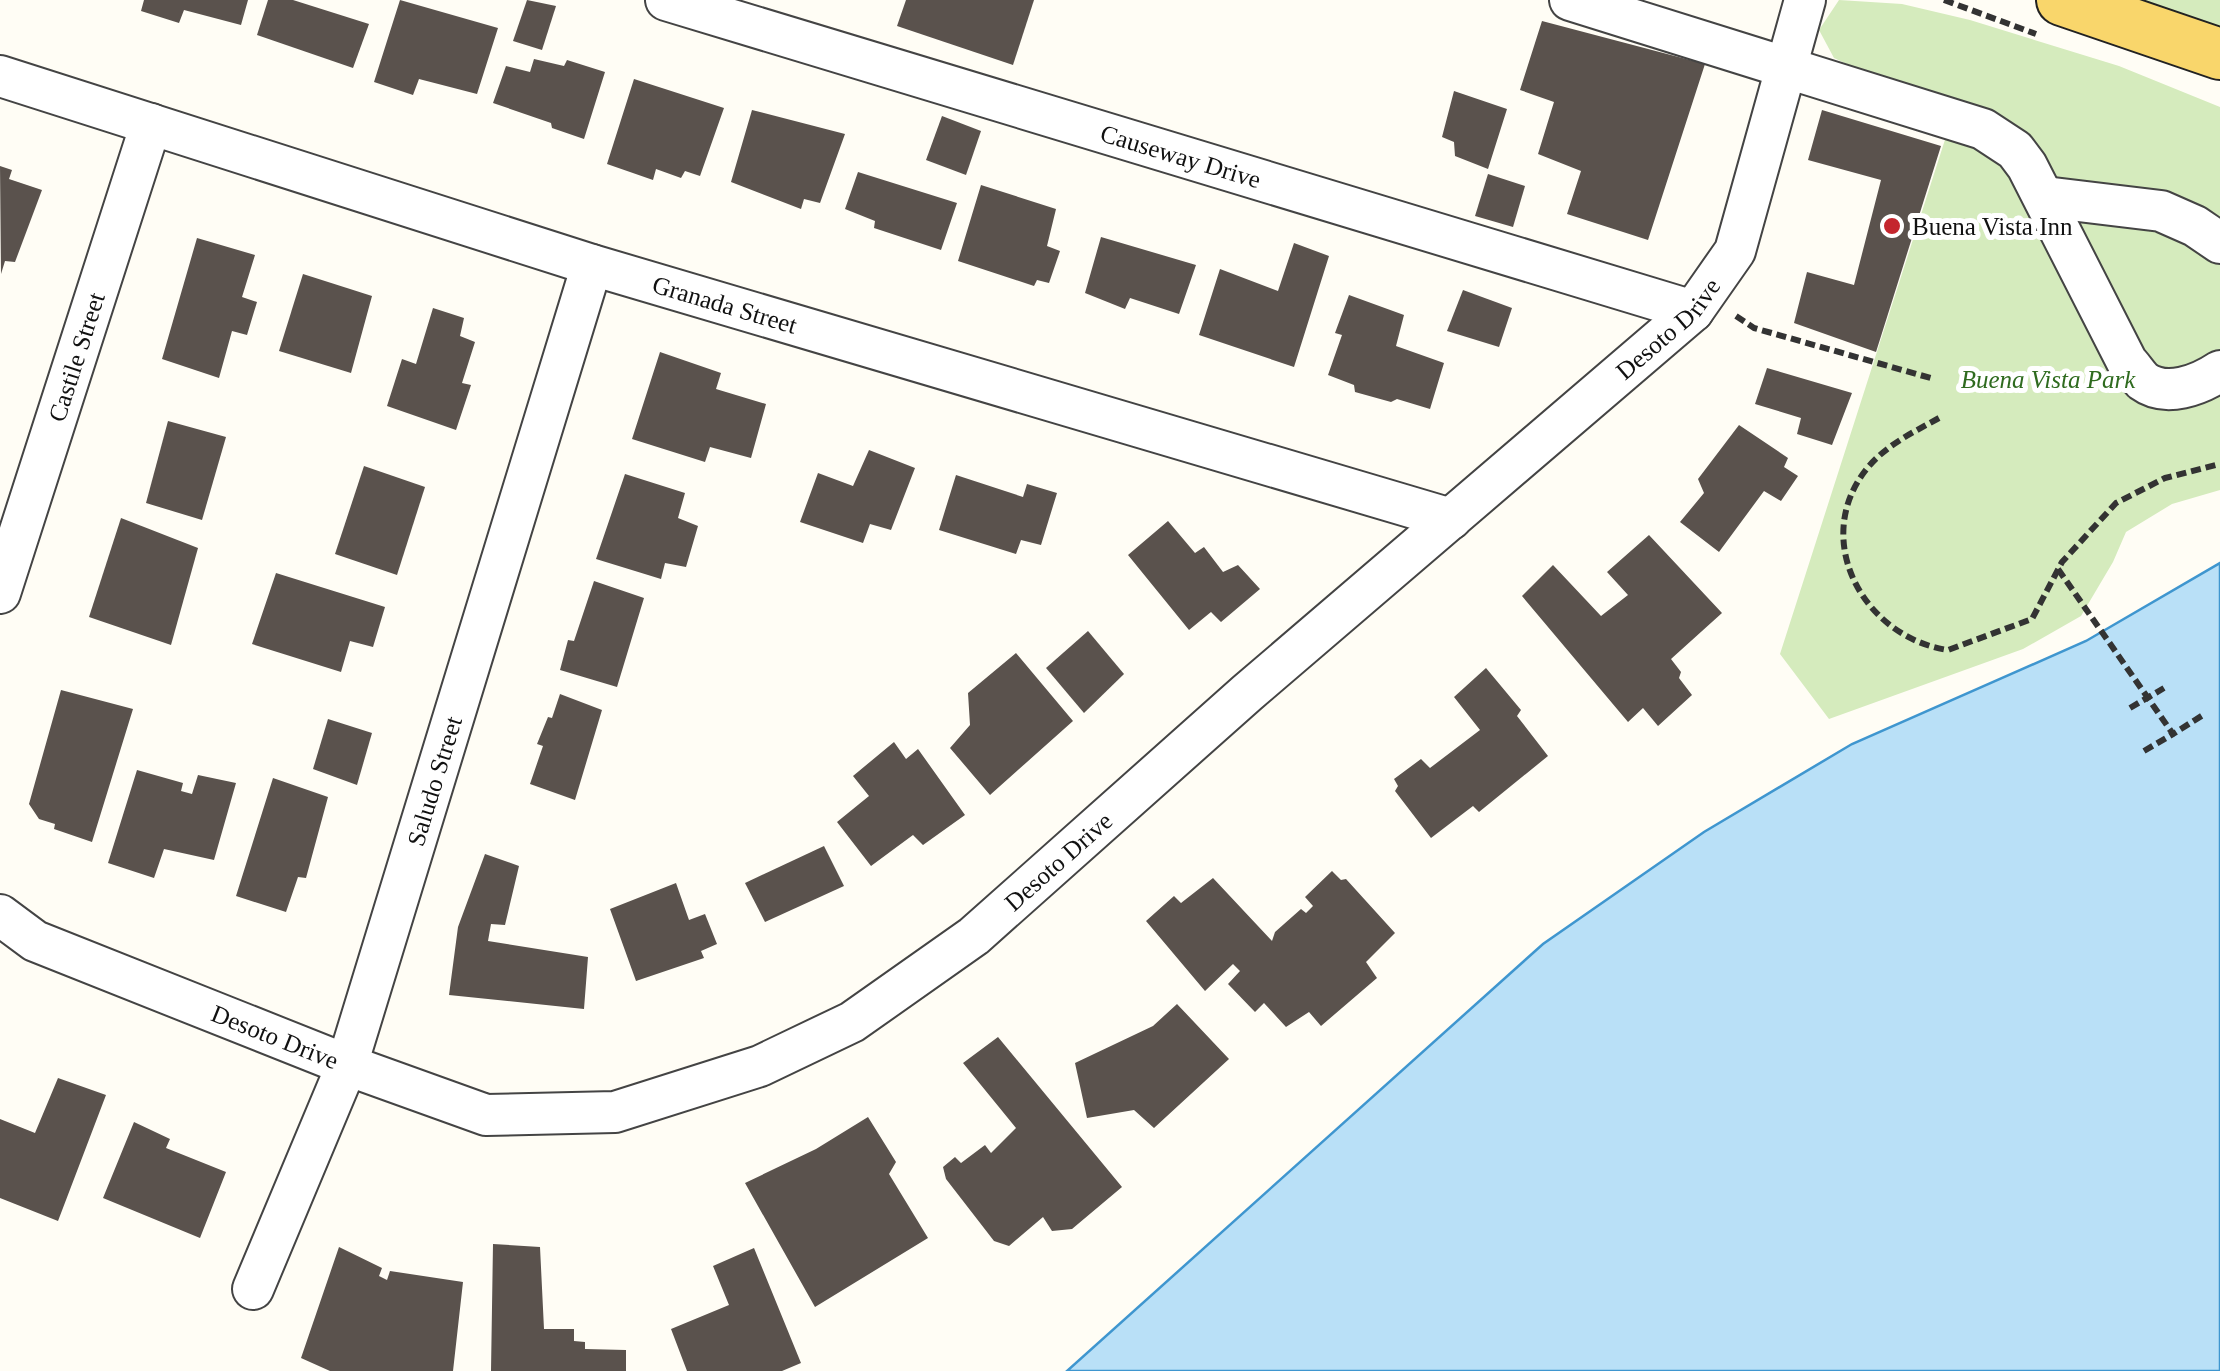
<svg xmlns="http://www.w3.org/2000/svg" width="2220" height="1371" font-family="'Times New Roman',serif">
<rect width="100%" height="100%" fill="#fffdf5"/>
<!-- green -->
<g fill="#d5ebbd">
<polygon points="1839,0 1902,4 1970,20 2119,66 2220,107 2220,490 2172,504 2126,532 2113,562 2081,616 2023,649 1829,719 1780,654 1951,121 1881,80 1834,58 1819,30"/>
<polygon points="2122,0 2220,0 2220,32"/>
</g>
<!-- water -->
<polygon fill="#b9e0f7" stroke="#3f96cf" stroke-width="2.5" points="2220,563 2220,1371 1067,1371 1543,944 1704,832 1852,744 2086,641"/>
<!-- building -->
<g fill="#5a524d">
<polygon points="144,0 248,0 241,25 184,10 179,23 141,11"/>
<polygon points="268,0 293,0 369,24 353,68 257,35"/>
<polygon points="400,0 498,28 477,94 419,79 413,95 374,82"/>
<polygon points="527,0 556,6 542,50 513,41"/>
<polygon points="906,0 1034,0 1013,65 897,26"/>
<polygon points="1542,21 1705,64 1648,240 1567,214 1581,171 1538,154 1554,102 1520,90"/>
<polygon points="534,59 564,66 567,60 605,72 584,139 552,128 551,123 493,103 506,66 530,72"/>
<polygon points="634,79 724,108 700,176 685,171 681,178 656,169 653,180 607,164"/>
<polygon points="1454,91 1507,109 1488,169 1455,156 1454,142 1442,137"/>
<polygon points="752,110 845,134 820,203 804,199 801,209 731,182"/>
<polygon points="1822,110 1941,146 1876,352 1794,323 1807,272 1854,285 1881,180 1808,160"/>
<polygon points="942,116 981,131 966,175 926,160"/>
<polygon points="0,166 12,170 9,179 42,190 15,262 5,261 1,274"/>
<polygon points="858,172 957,203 941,250 874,228 875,221 845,209"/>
<polygon points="1488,174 1525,186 1513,227 1475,216"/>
<polygon points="981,185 1056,209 1047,246 1060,251 1049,283 1037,280 1034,286 958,261"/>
<polygon points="1101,237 1196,265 1179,314 1130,298 1125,309 1085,293"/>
<polygon points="197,238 255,255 242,297 257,302 247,335 232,331 219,378 162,359"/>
<polygon points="1294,243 1329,256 1294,367 1199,335 1220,269 1278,291"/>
<polygon points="303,274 372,296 351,373 279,351"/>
<polygon points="1463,290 1512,308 1499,347 1447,331"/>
<polygon points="1349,295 1404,315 1396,346 1444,363 1430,409 1397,399 1391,402 1355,392 1354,385 1328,375 1342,335 1335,333"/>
<polygon points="433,308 464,318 460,336 475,342 462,383 471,385 456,430 387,406 402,359 416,364"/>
<polygon points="660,352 721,373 716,389 766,404 751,458 710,447 705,462 632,439"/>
<polygon points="1767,368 1852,393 1832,445 1797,434 1801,418 1755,404"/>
<polygon points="168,421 226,437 202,520 146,503"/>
<polygon points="1739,425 1788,458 1784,467 1798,476 1781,501 1764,491 1719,552 1680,522 1704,493 1698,479"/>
<polygon points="869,450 915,468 891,530 870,524 863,543 800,522 818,473 853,486"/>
<polygon points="364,466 425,487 397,575 335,554"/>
<polygon points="625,474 685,493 678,518 698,526 686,567 665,563 661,579 596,559"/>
<polygon points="956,475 1023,497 1027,484 1057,493 1041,545 1021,540 1016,554 939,530"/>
<polygon points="121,518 198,548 171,645 89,617"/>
<polygon points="1168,521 1195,553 1204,547 1223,572 1238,565 1260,589 1221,622 1211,612 1189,630 1128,555"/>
<polygon points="1649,535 1722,613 1671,659 1681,672 1679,678 1692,695 1658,726 1643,708 1628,722 1522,596 1553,565 1601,616 1628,595 1607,572"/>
<polygon points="276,573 385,607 373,647 350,641 341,672 252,644"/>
<polygon points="594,581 644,598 617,687 560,670 568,640 574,641"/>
<polygon points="1088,631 1124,674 1084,713 1046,668"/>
<polygon points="1016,653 1073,721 990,795 950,748 970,725 968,693"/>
<polygon points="1486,668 1521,710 1517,716 1548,756 1479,812 1473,806 1431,838 1395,791 1398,786 1394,779 1421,759 1430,768 1480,730 1454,697"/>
<polygon points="61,690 133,709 92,842 54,829 55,824 39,819 29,804"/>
<polygon points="560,694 602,710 575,800 530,784 543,746 537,744 548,717 552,718"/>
<polygon points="328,719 372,733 357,785 313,769"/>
<polygon points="894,742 906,759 918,749 965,815 923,845 913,835 871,866 837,822 869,796 853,776"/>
<polygon points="137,770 183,783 181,791 192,794 198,775 236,783 214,860 164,849 154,878 108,863"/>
<polygon points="273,778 328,797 306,878 298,877 286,912 236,896"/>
<polygon points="824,846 844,886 765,922 745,883"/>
<polygon points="485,854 519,866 505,925 491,924 488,941 588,957 584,1009 449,995 458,927"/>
<polygon points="1332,871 1341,880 1346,879 1395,933 1366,962 1377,978 1321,1026 1309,1012 1286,1027 1264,1003 1255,1012 1228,984 1240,971 1233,964 1205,991 1146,921 1174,896 1181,903 1213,878 1272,941 1275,932 1301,909 1306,913 1313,906 1305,897"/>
<polygon points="676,883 689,920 705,914 717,944 701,951 704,958 636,981 610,909"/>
<polygon points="1177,1004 1229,1059 1154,1128 1134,1110 1087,1118 1075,1063 1153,1026"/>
<polygon points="998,1037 1122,1187 1072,1229 1052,1231 1043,1217 1009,1246 994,1241 946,1179 943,1167 955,1157 961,1163 985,1145 991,1153 1016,1128 963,1063"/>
<polygon points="58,1078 106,1095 58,1221 0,1198 0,1119 35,1133"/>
<polygon points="868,1117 896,1162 889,1174 928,1238 815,1307 745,1183 816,1149"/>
<polygon points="134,1122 170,1139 166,1148 226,1172 200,1238 103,1198"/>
<polygon points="493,1244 540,1247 544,1329 574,1329 574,1341 585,1342 585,1349 626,1350 626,1371 491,1371"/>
<polygon points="339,1247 382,1268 379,1276 387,1280 390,1271 463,1282 453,1371 330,1371 301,1358"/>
<polygon points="754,1248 801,1363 782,1371 687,1371 671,1329 729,1305 713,1266"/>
</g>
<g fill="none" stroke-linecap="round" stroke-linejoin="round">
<defs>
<g id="minor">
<path id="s1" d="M 666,0 L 1693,311"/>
<path d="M 1570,0 L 1983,129 L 2015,150 L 2027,166 L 2127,362 C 2132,367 2138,376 2143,381 C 2166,398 2199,385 2220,371"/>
<path id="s2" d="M 0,76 L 592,265 L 1451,519"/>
<polyline points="2045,197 2161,211 2195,226 2220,243"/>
<path id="s3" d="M 0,593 L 151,124"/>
<path id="s4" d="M 0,915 L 35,941 L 347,1065 L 486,1115 L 615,1112 L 760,1066 L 852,1022 L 974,936 L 1247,693 L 1693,311 L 1735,251 L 1805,0"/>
<path id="s5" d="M 253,1289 L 347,1065 L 592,265"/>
</g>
<polyline id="major" points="2062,0 2220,54"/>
</defs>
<!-- minor casing -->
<use href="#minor" stroke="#444" stroke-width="44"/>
<!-- major casing -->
<use href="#major" stroke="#222" stroke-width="54"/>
<!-- path -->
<g stroke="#333" stroke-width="6" stroke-dasharray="10 5" stroke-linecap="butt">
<polyline points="1944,0 2036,34"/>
<polyline points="1736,316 1754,328 1934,379"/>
<path d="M 1939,418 C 1912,433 1884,446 1865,471 C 1811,542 1865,638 1948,650 L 2032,619 L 2062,562 L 2116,503 L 2165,478 L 2220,464"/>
<polyline points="2058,569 2173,734 2203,715"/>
<polyline points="2130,708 2164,688"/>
<polyline points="2144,751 2173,734"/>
</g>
<!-- minor -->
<use href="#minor" stroke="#fff" stroke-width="40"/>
<!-- major -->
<use href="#major" stroke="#f9d66b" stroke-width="50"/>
</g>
<!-- markers -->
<circle fill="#c4262e" stroke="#fff" stroke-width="4" cx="1892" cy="226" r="10"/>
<g text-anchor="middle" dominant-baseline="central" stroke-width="10" stroke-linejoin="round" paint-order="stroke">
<!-- street labels -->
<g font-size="25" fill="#111" stroke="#fff">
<text stroke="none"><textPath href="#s1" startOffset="538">Causeway Drive</textPath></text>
<text stroke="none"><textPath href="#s2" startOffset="760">Granada Street</textPath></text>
<text stroke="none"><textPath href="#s4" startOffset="1982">Desoto Drive</textPath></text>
<text stroke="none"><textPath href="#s3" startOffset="248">Castile Street</textPath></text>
<text stroke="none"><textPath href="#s5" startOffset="540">Saludo Street</textPath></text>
<text stroke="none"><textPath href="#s4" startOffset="1172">Desoto Drive</textPath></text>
<text stroke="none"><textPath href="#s4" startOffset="302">Desoto Drive</textPath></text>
</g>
<!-- poi labels -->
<g font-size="25" fill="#111" stroke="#fff" text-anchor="start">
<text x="1912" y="226">Buena Vista Inn</text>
</g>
<!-- park labels -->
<g font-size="25" font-style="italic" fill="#2f6b1f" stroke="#fff">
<text x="2048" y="379">Buena Vista Park</text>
</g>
</g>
</svg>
